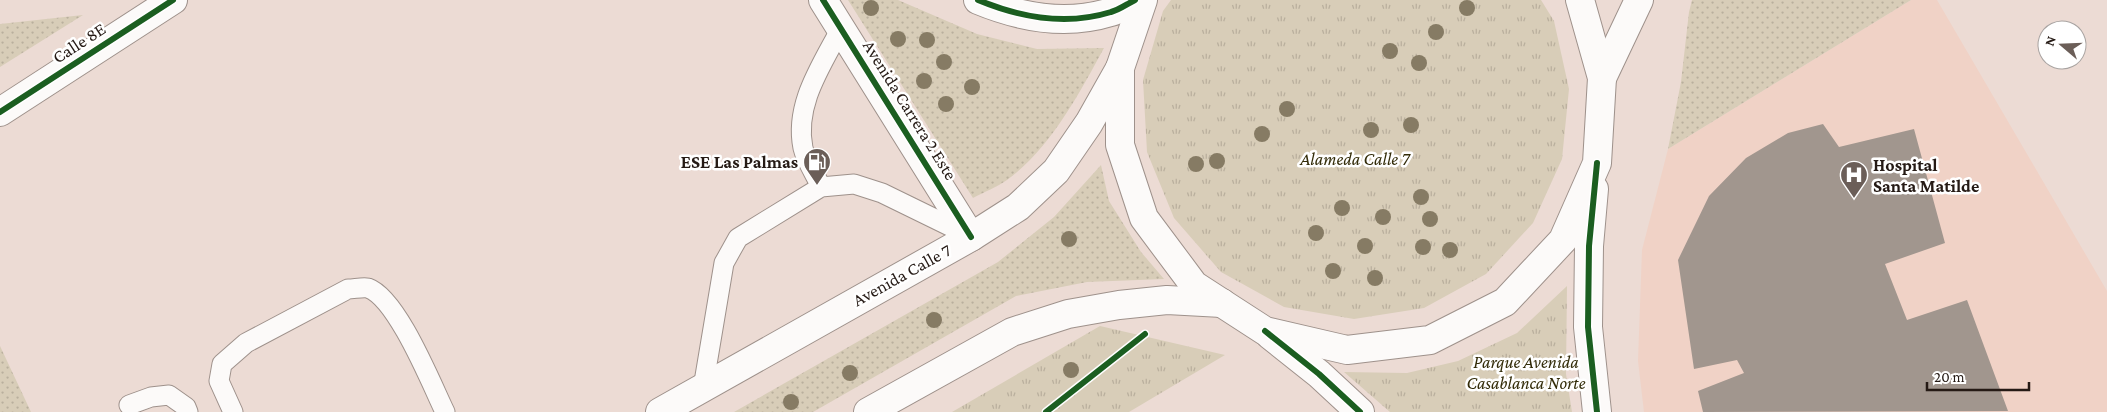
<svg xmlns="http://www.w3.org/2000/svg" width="2107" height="412" font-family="'Crimson Pro',serif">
<defs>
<pattern id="grass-dots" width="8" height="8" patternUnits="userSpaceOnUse" patternTransform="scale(1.25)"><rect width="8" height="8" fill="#d8cdb8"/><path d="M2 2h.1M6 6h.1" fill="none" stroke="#b9af9d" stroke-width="1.8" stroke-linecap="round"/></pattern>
<pattern id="park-tufts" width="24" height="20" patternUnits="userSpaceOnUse" patternTransform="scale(1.25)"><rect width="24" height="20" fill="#d8cdb8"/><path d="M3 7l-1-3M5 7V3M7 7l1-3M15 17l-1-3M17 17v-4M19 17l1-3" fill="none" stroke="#b9af9d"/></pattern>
</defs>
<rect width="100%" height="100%" fill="#ecdbd4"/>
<!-- built -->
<polygon fill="#f0d2c6" points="1911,0 1937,0 2107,291 2107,412 1644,412 1638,361 1642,250 1668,149"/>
<!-- grass -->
<g fill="url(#grass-dots)">
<path d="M 848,0 L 898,0 L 977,34 L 1037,49 L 1104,48 C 1079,94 1050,149 1007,180 C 997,187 984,192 973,198 Z"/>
<polygon points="1692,0 1911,0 1668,149 1681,82 1689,12"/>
<polygon points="83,15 0,67 0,24"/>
<polygon points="1101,165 1109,201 1141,252 1164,279 1087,282 1016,296 813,412 734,412 998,262 1054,217"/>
<polygon points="0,346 31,412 0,412"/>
</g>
<!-- park -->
<g fill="url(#park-tufts)">
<polygon points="1171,0 1541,0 1554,21 1569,89 1562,159 1533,223 1486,274 1424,308 1354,319 1284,307 1221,272 1174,218 1147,152 1143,80 1163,11"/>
<polygon points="1567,286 1566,374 1572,412 1390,412 1344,372 1407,373 1458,361 1517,333"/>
<polygon points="1100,326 1225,355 1129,412 952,412"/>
</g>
<!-- building -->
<polygon fill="#a1968e" points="1823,124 1839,147 1914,129 1945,243 1885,264 1907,320 1967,300 2008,411 1703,412 1698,391 1744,373 1737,360 1694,369 1678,260 1709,196 1746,158 1788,133"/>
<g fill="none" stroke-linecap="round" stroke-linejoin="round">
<defs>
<g id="lane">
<path d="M 821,187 C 815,174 806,161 803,148 C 794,104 822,65 841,28"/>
<polyline points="703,388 724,263 738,238 821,187 854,184 882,193 970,236"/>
<polyline points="129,405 151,397 169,395 186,407 188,412"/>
<path d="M 233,412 L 219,381 L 222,364 L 246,343 L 348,289 C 354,289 362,287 368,288 C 397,298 431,383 445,412"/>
</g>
<polyline id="street" points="0,112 173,0"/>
<g id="secondary">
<polyline points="823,0 971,237"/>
<path d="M 978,0 C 1019,17 1066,26 1111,12 C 1119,10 1127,4 1135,0"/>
<polyline points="1120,68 1120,145 1144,218 1194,285 1265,331 1347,350 1430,340 1505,302 1563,240 1597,163 1602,78 1580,0"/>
<polyline points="1602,78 1639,0"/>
<polyline points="1594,189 1589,246 1588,327 1597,412"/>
<polyline points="1270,335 1319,374 1360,412"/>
<polyline points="660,412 971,237 1018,207 1056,171 1089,123 1120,68 1143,0"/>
<polyline points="868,412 1012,332 1068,314 1119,305 1167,300 1222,303"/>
</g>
</defs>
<!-- lane casing -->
<use href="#lane" stroke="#9e918b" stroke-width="21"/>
<!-- street casing -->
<use href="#street" stroke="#9e918b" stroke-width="30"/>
<!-- secondary casing -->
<use href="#secondary" stroke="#9e918b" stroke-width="30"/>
<!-- lane -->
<use href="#lane" stroke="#fcfaf9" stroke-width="19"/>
<!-- street -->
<use href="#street" stroke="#fcfaf9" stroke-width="28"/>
<!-- secondary -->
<use href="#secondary" stroke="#fcfaf9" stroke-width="28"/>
<defs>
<g id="cycleway">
<polyline points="823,0 971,237"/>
<path d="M 978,0 C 1019,17 1066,26 1111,12 C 1119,10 1127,4 1135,0"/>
<polyline points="0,112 173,0"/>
<polyline points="1597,163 1589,246 1588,327 1597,412"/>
<polyline points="1265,331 1319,374 1360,412"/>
<polyline points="1046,412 1145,334"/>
</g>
</defs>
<!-- cycleway casing -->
<use href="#cycleway" stroke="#fff" stroke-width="9"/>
<!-- cycleway -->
<use href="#cycleway" stroke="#1b5e20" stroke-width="6"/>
</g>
<!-- trees -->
<g fill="#867b64">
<circle cx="871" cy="8" r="8"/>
<circle cx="1467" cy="8" r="8"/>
<circle cx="1436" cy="32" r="8"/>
<circle cx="898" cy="39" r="8"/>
<circle cx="927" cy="40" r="8"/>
<circle cx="1390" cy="51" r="8"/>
<circle cx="944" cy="62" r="8"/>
<circle cx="1419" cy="63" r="8"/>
<circle cx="924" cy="81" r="8"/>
<circle cx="972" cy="87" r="8"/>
<circle cx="946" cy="104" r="8"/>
<circle cx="1287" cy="109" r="8"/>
<circle cx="1411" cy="125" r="8"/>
<circle cx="1371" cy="130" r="8"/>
<circle cx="1262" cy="134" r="8"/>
<circle cx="1217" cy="161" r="8"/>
<circle cx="1196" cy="164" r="8"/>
<circle cx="1421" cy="197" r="8"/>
<circle cx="1342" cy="208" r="8"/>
<circle cx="1383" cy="217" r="8"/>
<circle cx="1430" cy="219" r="8"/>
<circle cx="1316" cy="233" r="8"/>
<circle cx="1069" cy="239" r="8"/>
<circle cx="1365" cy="246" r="8"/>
<circle cx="1423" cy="247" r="8"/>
<circle cx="1450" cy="250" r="8"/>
<circle cx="1333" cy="271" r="8"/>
<circle cx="1375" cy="278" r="8"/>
<circle cx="934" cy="320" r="8"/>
<circle cx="1071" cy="370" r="8"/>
<circle cx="850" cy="373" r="8"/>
<circle cx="791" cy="402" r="8"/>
</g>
<!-- icons -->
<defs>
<symbol id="fuel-pin" viewBox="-11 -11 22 30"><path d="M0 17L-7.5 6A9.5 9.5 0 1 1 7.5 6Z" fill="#6b5e58" stroke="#fff"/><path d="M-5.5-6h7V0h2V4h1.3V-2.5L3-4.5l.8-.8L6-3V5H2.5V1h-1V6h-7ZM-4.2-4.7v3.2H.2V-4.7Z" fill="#fff"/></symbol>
<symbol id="hospital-pin" viewBox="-11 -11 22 30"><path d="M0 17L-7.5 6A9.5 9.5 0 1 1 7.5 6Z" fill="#6b5e58" stroke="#fff"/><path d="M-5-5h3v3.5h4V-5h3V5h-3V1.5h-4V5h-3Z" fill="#fff"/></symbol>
</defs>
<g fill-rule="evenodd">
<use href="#fuel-pin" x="801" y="146" width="32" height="43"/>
<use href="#hospital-pin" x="1838" y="159" width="32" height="43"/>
</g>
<g text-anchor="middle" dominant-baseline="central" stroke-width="5" stroke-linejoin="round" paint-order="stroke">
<!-- street labels -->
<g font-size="18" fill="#251a15" stroke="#fff">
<text transform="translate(79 43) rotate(-33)">Calle 8E</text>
<text transform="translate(910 110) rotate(58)">Avenida Carrera 2 Este</text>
<text transform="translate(902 275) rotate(-29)">Avenida Calle 7</text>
</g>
<!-- park labels -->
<g font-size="18" font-style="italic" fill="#332c09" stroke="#fff">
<text x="1355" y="159">Alameda Calle 7</text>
<text x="1526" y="362">Parque Avenida<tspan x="1526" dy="21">Casablanca Norte</tspan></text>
</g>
<!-- poi labels -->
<g font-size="18" font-weight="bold" fill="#251a15" stroke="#fff" text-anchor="end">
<text x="798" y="162">ESE Las Palmas</text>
<text x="1873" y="165" text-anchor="start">Hospital<tspan x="1873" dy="21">Santa Matilde</tspan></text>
</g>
</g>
<!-- north arrow -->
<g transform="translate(2062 45) rotate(289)"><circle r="24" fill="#ffffff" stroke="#a8a3a1"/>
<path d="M0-4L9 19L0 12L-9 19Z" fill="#6b5e58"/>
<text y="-8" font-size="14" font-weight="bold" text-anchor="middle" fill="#251a15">N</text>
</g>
<!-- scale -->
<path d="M1927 382v8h102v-8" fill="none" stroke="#251a15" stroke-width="2.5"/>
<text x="1934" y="382" font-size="15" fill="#251a15" stroke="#ffffff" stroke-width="4" paint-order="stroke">20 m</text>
</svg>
